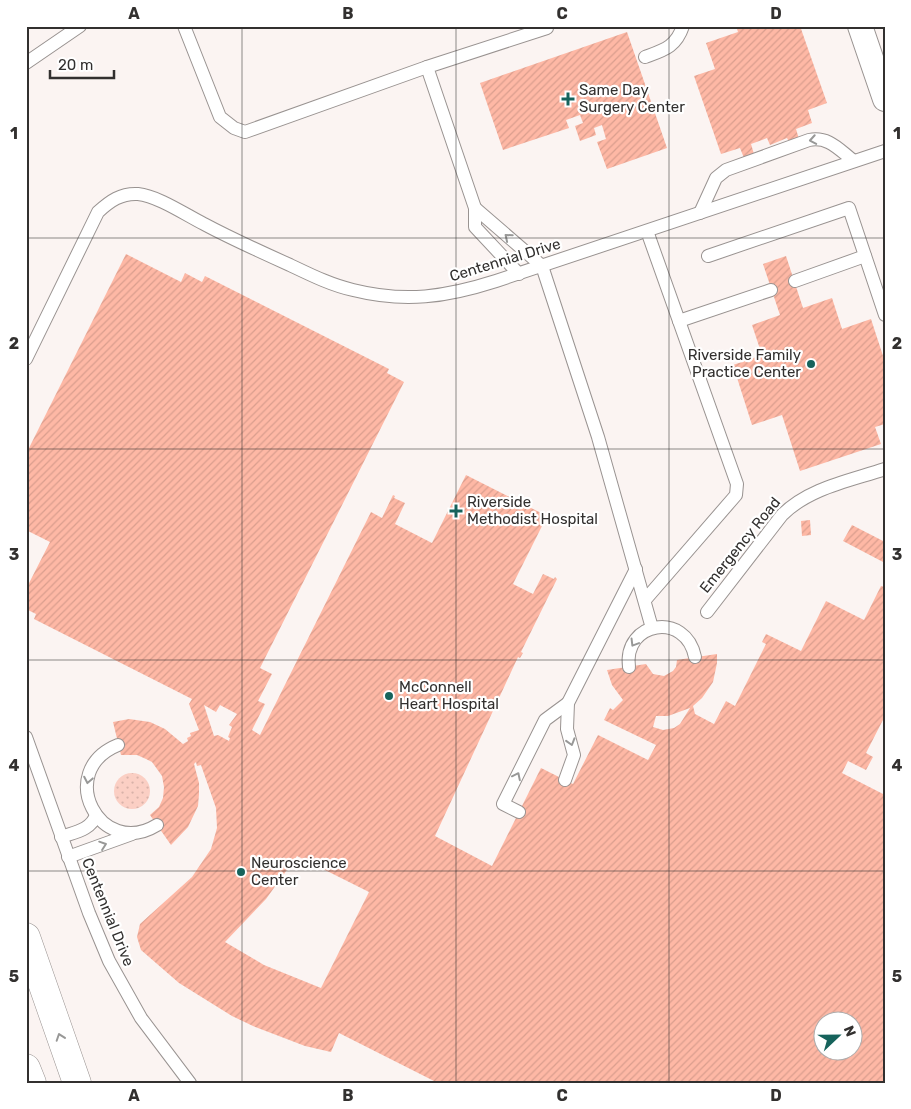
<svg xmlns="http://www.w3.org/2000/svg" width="911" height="1109" font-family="Rubik,sans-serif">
<defs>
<pattern id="grass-dots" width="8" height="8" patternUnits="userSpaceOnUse" patternTransform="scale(1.25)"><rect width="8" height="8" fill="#fbcfc4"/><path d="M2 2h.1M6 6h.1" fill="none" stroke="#d8b2a9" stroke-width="1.8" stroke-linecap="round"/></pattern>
<pattern id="building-hatch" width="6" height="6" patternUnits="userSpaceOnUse" patternTransform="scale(1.25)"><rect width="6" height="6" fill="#feb8a5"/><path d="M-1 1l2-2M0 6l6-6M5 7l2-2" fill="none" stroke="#da9e8e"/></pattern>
</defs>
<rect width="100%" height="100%" fill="#fbf4f2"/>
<!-- grass -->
<circle fill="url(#grass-dots)" cx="132" cy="791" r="18"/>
<!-- building -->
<g fill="url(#building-hatch)" fill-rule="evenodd">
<polygon points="736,26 800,26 827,103 808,110 812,123 796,129 799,139 789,142 787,138 770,145 767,138 751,144 754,154 744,158 740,148 721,154 694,76 715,69 706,43 738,32"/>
<polygon points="627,32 667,148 607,169 597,142 606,139 602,125 594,128 596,135 580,141 575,126 583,123 580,115 566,120 569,128 503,150 480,83"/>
<path d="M 126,254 L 181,282 L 185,273 L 202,282 L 205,276 L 389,369 L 387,373 L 404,382 L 260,668 L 272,674 L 258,701 L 265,704 L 252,730 L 260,735 L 371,512 L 382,518 L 393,495 L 395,496 L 394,498 L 405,503 L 395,524 L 432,543 L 466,475 L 547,516 L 513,584 L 533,594 L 543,574 L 554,579 L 555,577 L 557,579 L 521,652 L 523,653 L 520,658 L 518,657 L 435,836 L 492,866 L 541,768 L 573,784 L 598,735 L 648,760 L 656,745 L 604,720 L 610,708 L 613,710 L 623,700 L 612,685 L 607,670 L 646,664 L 653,674 L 664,676 L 673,671 L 676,667 L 677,660 L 717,654 L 717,663 L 713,682 L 702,698 L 693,706 L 695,714 L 714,724 L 726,701 L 735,706 L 766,644 L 762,642 L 766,634 L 801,651 L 826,601 L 864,620 L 881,586 L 885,587 L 885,716 L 866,753 L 873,757 L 866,770 L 848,761 L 842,773 L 885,795 L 885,1083 L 433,1083 L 434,1081 L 339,1033 L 331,1052 L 305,1046 L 253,1026 L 232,1016 L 179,983 L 141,950 L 137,937 L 140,924 L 192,877 L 211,849 L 217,828 L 216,808 L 201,765 L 197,766 L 196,762 L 194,764 L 199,783 L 199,794 L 198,806 L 188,827 L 171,845 L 150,815 L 159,807 L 163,798 L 164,787 L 162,776 L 152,762 L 146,759 L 137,755 L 121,755 L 113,722 L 129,719 L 150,722 L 165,729 L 183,744 L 188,741 L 187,738 L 191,736 L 190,733 L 199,730 L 189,704 L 192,699 L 34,619 L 36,614 L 26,609 L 26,589 L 50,542 L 26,530 L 26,454 ZM 204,705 L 216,712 L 220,705 L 237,714 L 229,725 L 232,727 L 228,737 L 230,738 L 229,741 L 218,735 L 214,736 ZM 690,708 L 680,724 L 674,728 L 663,730 L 653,727 L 656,716 L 668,716 ZM 297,856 L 369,892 L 321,988 L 264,965 L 225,942 L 266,899 ZM 824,1022 L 854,1022 L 854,1052 L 824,1052 Z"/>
<polygon points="786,256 803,308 832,298 842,329 871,319 885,362 885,424 875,427 881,444 800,471 782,415 752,425 733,365 762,355 752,325 780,315 763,264"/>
<polygon points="810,520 811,535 802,536 801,521"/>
<polygon points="852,525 885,542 885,563 843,541"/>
</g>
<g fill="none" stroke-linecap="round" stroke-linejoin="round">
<defs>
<g id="service">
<polyline points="184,26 220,117 234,128 245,132 427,67"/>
<path d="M 645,57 C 664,50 676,47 683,26"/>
<polyline points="26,63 80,26"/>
<polyline points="475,208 542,266 598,437 652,628"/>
<path d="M 700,213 L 716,178 L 726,170 L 809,140 C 829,136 839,150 854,161"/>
<polyline points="708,256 849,208 885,315"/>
<polyline points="519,274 475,227 475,208 427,67 547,28"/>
<polyline points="795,281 865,256"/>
<polyline points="679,321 771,290"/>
<path d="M 26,359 L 98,212 C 110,201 121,193 138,194 C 158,196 186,215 204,224 C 232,239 261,252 290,265 C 311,275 331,285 353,290 C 405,303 446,297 496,281 L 885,151"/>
<polyline points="645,600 736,495 737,484 647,231"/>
<path d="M 707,612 L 782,515 C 809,488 849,481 885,469"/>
<path d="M 629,667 C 623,621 686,611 695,657"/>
<polyline points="26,737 89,913 109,961 141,1018 190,1083"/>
<path d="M 118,745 C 54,771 100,860 157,825"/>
<polyline points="565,780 574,755 567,729 568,703 636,569"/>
<polyline points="519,812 503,804 545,720 568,703"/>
<path d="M 61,837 C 75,832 91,830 96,815"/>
<polyline points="68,857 132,834"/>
</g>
<polyline id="minor" points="860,26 885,99"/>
<g id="secondary">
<polyline points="26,937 77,1083"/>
<polyline points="26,1068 32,1083"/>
</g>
</defs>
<!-- service casing -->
<use href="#service" stroke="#999391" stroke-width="14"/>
<!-- minor casing -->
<use href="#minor" stroke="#999391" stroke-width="26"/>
<!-- secondary casing -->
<use href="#secondary" stroke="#999391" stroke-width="29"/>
<!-- service -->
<use href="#service" stroke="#fff" stroke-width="12"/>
<!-- minor -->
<use href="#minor" stroke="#fff" stroke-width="24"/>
<!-- secondary -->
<use href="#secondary" stroke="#fff" stroke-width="28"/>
</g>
<!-- one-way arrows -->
<defs><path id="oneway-chevron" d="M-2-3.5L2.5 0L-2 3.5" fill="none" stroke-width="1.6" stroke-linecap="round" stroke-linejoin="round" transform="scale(1.25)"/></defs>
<g stroke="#989897">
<use href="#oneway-chevron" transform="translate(813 140) rotate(170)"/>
<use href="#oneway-chevron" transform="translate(508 237) rotate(-140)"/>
<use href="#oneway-chevron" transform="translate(634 643) rotate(121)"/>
<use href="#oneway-chevron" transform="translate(571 742) rotate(73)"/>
<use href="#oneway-chevron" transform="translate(517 776) rotate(-64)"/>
<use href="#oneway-chevron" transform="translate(88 780) rotate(101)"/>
<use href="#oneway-chevron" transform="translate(103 845) rotate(-19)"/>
<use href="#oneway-chevron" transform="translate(60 1037) rotate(-109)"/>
</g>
<!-- grid -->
<path fill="none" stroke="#32302f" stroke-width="1" stroke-opacity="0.55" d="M 242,26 L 242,1083M 456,26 L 456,1083M 669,26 L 669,1083M 26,238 L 885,238M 26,449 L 885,449M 26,660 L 885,660M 26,871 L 885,871"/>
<!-- markers -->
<g fill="#16635c" stroke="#fff" stroke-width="2">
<path d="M565.5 91.5h5v5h5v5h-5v5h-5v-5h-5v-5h5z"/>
<circle cx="811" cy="364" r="5"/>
<path d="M453.5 503.5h5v5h5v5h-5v5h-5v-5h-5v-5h5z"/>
<circle cx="389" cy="696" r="5"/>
<circle cx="241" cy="872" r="5"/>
</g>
<g text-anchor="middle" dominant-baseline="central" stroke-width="4.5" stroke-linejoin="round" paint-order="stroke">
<!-- poi labels -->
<g font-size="15" fill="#32302f" stroke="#fff" text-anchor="start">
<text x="579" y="90">Same Day<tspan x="579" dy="17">Surgery Center</tspan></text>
<text x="801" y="355" text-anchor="end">Riverside Family<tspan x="801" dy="17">Practice Center</tspan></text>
<text x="467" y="502">Riverside<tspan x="467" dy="17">Methodist Hospital</tspan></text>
<text x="399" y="687">McConnell<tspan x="399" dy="17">Heart Hospital</tspan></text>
<text x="251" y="863">Neuroscience<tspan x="251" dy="17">Center</tspan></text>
</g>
<!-- street labels -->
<g font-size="15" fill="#32302f" stroke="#fff">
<text transform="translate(505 260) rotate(-17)">Centennial Drive</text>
<text transform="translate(740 545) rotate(-51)">Emergency Road</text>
<text transform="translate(108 912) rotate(68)">Centennial Drive</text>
</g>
</g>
<!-- border -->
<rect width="911" height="1109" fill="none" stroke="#ffffff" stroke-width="55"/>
<!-- north arrow -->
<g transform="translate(838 1036) rotate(68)"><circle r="24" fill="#ffffff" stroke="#adacac"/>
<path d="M0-4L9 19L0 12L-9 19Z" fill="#16635c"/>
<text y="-8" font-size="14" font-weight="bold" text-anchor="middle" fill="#32302f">N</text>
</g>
<!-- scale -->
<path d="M50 70v8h64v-8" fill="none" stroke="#32302f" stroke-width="2.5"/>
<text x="58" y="70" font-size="15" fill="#32302f" stroke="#ffffff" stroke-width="4" paint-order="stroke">20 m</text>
<rect x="28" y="28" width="856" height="1054" fill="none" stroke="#32302f" stroke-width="2"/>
<g font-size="16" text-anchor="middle" font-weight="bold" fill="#32302f">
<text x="134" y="19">A</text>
<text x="348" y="19">B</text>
<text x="562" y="19">C</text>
<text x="776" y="19">D</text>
<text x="14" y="139">1</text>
<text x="897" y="139">1</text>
<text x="14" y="349">2</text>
<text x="897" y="349">2</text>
<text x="14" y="560">3</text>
<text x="897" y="560">3</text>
<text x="14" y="771">4</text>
<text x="897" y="771">4</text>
<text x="14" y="982">5</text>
<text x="897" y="982">5</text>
<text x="134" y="1101">A</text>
<text x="348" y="1101">B</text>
<text x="562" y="1101">C</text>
<text x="776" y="1101">D</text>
</g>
</svg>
